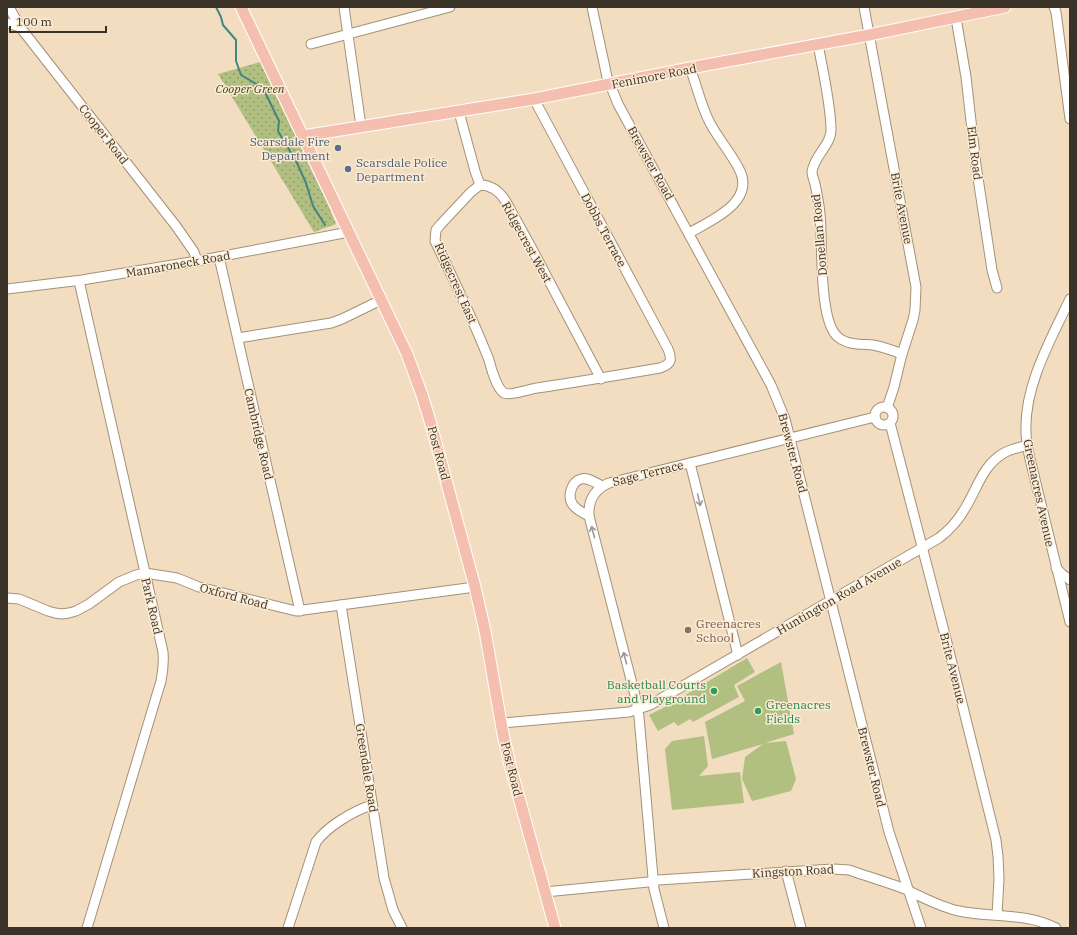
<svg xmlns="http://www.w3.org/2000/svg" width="1077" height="935" font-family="'IBM Plex Serif',serif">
<defs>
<pattern id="grass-dots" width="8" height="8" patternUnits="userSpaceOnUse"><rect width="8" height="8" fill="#b1bf81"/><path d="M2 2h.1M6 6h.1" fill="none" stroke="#919c6a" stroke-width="1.8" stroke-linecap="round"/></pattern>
</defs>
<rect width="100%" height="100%" fill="#f2ddc0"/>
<!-- grass -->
<polygon fill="url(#grass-dots)" points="260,62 329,207 336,224 314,232 218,74"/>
<!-- pitch -->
<g fill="#b1bf81">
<polygon points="747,658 755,672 734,685 739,697 693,722 690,719 678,726 674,722 658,731 649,715 667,706"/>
<polygon points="781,662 794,734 765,743 786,741 796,779 791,791 752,801 742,779 745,757 763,744 712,759 705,722 745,701 737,686"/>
<polygon points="704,736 708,766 699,776 740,772 744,803 672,810 665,749 672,741"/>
</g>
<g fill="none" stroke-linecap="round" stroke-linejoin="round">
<!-- stream -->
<polyline stroke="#448584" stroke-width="2" points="216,7 221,17 223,25 236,40 236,61 241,75 263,88 279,121 278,131 297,163 306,183 313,206 325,225"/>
<defs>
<g id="minor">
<polyline points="9,7 20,27 176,226 194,252 197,261"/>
<polyline points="344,7 361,126"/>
<polyline points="592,7 607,77 618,104 771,385 785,419 889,832 921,928"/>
<polyline points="864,7 916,287 915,310 913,320 902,354 894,387 887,408"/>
<polyline points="1054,7 1056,12 1070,119"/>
<polyline points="956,18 966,77 976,165 992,270 997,288"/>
<polyline points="7,23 20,27"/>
<polyline points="311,44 450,7"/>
<path d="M 818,44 C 823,72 830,100 831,128 C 832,145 814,155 812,172 C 812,176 814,180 815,184 C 817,193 819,204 820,214 C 823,241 818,321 838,337 C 847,345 861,344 873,345 C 883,347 892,350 902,354"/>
<polyline points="459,112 475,171 480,185"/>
<path d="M 480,185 L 471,192 L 441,224 L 436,230 L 435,241 C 454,280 473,319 489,360 C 491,368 497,389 504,393 C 509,396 530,389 537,388 C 578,382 619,375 660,368 C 672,364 672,359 668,349 L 534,99"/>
<path d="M 480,185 C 491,185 499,191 505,200 L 531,247 L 601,379"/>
<path d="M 689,233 C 712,220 758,201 738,167 C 730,152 718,138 710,123 C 701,106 697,86 690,68"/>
<polyline points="219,257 300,611"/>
<path d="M 79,281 L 163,652 C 164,663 163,671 161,681 L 87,928"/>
<polyline points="7,289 82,280 197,261 349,232"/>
<path d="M 1070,299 C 1051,339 1024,386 1026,432 C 1026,441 1028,450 1030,459 L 1070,622"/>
<polyline points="238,338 331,323 342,319 381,300"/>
<circle cx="884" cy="416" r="9"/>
<polyline points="890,423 945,635 996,840 998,856 999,879 997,915"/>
<polyline points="690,463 738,655"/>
<path d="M 589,516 C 583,513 577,510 573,505 C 567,497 571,482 581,479 C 588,477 596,483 602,486"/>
<polyline points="1056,568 1062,574 1070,580"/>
<polyline points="7,598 19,599 48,611 55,613 62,614 69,613 76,611 89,604 119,582 136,575 145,573 177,578 199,587 296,611 475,587"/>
<polyline points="341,605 384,878 393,910 402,928"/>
<path d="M 501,723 L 629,712 L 650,705 L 939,538 C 951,529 960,518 967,505 C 978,486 984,464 1004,453 C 1011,449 1020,447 1028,445"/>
<polyline points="786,871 801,928"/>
<path d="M 545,892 L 648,882 L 658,880 L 833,869 L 849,870 L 855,872 C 872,878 889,883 905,889 C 922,897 940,907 959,911 C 992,918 1025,912 1056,928"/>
<path d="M 288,928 L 316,842 C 328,826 353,811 372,805"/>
<path d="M 664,928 L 654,889 L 639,717 L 636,699 L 589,516 C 588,500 595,489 609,483 L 875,417"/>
</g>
<g id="major">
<polyline points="241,7 407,354 422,395 430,421 475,587 485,631 503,734 510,765 555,928"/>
<polyline points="303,136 534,99 690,68 869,35 1005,7"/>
</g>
</defs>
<!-- minor casing -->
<use href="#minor" stroke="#a49176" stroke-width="11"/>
<!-- major casing -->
<use href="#major" stroke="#fff" stroke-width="13"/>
<!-- minor -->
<use href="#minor" stroke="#fff" stroke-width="9"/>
<!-- major -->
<use href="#major" stroke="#f5bfaf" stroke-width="11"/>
</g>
<!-- one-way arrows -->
<defs><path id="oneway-shaft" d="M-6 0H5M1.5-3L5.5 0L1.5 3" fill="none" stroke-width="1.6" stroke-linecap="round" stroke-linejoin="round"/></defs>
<g stroke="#9c9893">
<use href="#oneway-shaft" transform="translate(699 500) rotate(76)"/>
<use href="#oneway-shaft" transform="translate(593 532) rotate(-105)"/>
<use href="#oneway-shaft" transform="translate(625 658) rotate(-105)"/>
</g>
<!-- markers -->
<g fill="#5c6f8a" stroke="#fcebd4" stroke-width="1.5">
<circle cx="338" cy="148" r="4"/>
<circle cx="348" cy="169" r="4"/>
</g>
<circle fill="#8d6e63" stroke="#fcebd4" stroke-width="1.5" cx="688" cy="630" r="4"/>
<g fill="#2e9e5b" stroke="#fcebd4" stroke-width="1.5">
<circle cx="714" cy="691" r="4"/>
<circle cx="758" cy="711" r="4"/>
</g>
<g text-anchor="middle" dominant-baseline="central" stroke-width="3" stroke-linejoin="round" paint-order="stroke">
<!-- street labels -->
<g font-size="12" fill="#3a3227" stroke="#fcebd4">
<text transform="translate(654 76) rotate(-11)">Fenimore Road</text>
<text transform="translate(104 134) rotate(52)">Cooper Road</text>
<text transform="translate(975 153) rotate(83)">Elm Road</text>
<text transform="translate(651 163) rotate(61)">Brewster Road</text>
<text transform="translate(902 208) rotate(79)">Brite Avenue</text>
<text transform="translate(604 230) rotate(62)">Dobbs Terrace</text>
<text transform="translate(819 235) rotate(-95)">Donellan Road</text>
<text transform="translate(527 242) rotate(61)">Ridgecrest West</text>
<text transform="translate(178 264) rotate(-10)">Mamaroneck Road</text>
<text transform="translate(456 283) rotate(66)">Ridgecrest East</text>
<text transform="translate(259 434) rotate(77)">Cambridge Road</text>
<text transform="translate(439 453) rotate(75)">Post Road</text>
<text transform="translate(793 453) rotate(75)">Brewster Road</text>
<text transform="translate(648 473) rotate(-14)">Sage Terrace</text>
<text transform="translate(1039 493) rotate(78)">Greenacres Avenue</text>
<text transform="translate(234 596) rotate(15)">Oxford Road</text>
<text transform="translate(839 596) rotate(-30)">Huntington Road Avenue</text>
<text transform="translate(152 606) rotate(77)">Park Road</text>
<text transform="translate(953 668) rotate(76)">Brite Avenue</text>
<text transform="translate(872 767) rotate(76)">Brewster Road</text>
<text transform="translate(367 768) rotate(81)">Greendale Road</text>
<text transform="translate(512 769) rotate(76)">Post Road</text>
<text transform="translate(793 871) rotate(-3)">Kingston Road</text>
</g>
<!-- park labels -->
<g font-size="12" font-style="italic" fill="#3b4312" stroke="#fcebd4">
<text x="250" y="88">Cooper Green</text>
</g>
<!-- service labels -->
<g font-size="12" fill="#4e5e75" stroke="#fcebd4" text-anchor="end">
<text x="330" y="141">Scarsdale Fire<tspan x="330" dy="14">Department</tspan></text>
<text x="356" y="162" text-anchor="start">Scarsdale Police<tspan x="356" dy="14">Department</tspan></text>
</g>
<!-- education labels -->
<g font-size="12" fill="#785e54" stroke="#fcebd4" text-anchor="start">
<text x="696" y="623">Greenacres<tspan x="696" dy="14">School</tspan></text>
</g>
<!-- leisure labels -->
<g font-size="12" fill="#27864d" stroke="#fcebd4" text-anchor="end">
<text x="706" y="684">Basketball Courts<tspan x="706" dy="14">and Playground</tspan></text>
<text x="766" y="704" text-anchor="start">Greenacres<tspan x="766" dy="14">Fields</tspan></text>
</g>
</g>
<!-- border -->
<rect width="1077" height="935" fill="none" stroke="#3a3227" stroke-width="16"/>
<!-- scale -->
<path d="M10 26v6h96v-6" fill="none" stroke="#3a3227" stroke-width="2"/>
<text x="16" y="26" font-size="12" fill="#3a3227" stroke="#fcebd4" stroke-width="3" paint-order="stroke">100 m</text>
</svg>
